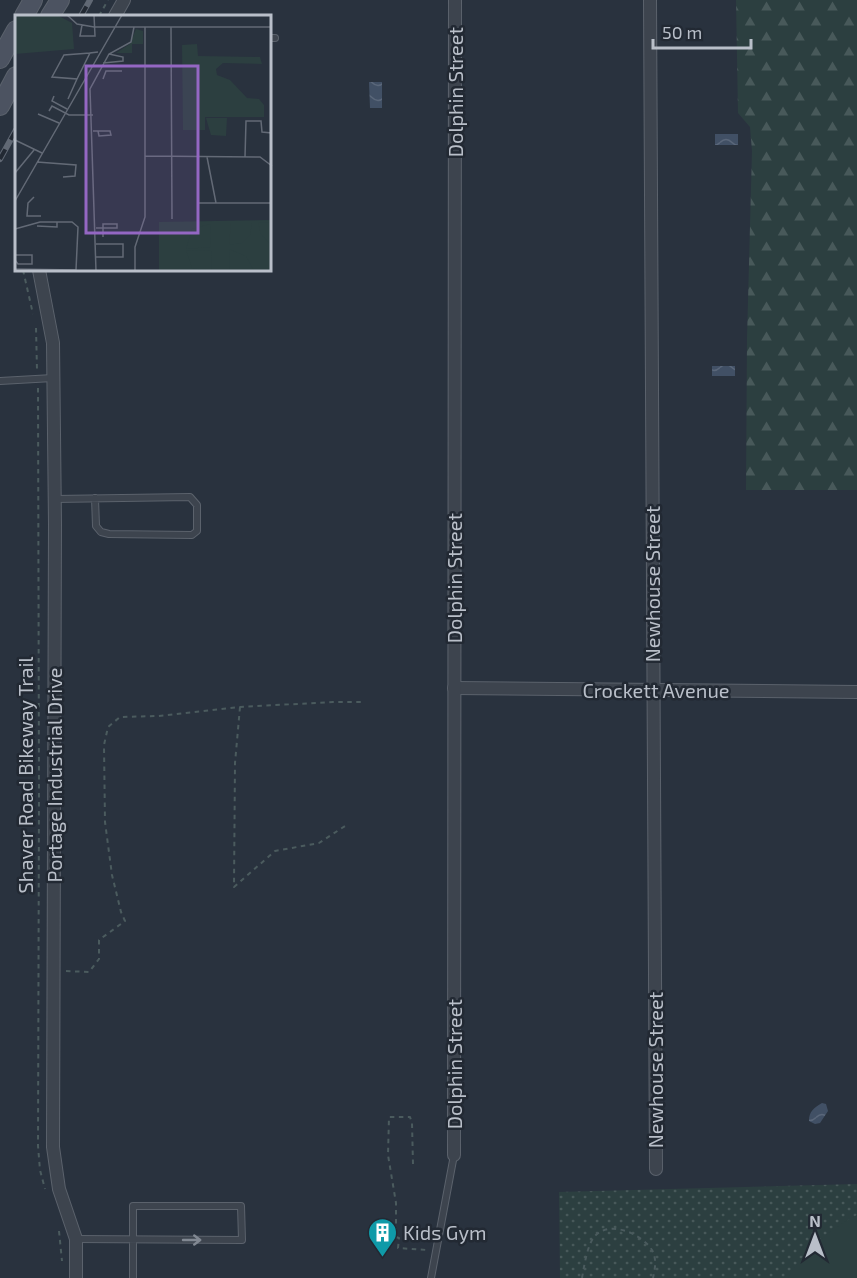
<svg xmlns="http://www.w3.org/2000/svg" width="857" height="1278" font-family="'Exo 2',sans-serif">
<defs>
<pattern id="forest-firs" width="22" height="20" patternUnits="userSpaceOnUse" patternTransform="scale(1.5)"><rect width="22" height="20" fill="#2c3f40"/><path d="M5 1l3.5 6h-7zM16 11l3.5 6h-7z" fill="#48595a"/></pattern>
<pattern id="park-dots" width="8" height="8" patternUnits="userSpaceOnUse" patternTransform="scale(1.5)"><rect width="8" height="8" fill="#2c3f40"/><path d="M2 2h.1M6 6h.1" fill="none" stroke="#48595a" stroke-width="1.8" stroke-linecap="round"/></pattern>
<pattern id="water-waves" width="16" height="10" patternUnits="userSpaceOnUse" patternTransform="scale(1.5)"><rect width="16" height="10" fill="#415065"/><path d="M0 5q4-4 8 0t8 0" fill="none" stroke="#5a677a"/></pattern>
</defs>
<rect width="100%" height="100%" fill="#29323e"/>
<!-- forest -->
<polygon fill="url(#forest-firs)" points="736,0 857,0 857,490 746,490 747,339 752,151 750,127 738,113"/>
<!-- park -->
<polygon fill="url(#park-dots)" points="857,1184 857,1278 560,1278 559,1192"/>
<!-- pitch -->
<path fill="#2c3f40" d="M 857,1215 L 857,1278 L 788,1278 C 803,1250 829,1230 857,1215 Z"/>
<!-- water -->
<g fill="url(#water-waves)">
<polygon points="369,82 382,82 382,108 370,108"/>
<rect x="715" y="134" width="23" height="11"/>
<rect x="712" y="366" width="23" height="10"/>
<path d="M 822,1103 L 826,1104 L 828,1111 L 820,1123 L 815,1124 L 809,1121 C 809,1111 814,1108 822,1103 Z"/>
</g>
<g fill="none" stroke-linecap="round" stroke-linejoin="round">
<defs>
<g id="lane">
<polyline points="270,38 275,38"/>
<polyline points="0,381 53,378"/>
<polyline points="55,499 190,497 197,505 197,531 192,535 109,534 101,532 96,526 95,498"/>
<polyline points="76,1239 242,1240 241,1206 133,1206 133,1278"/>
<polyline points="431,1278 454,1155"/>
</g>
<g id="street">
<polyline points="650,0 656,1169"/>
<polyline points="115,16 124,0"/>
<polyline points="39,270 53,343 55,524 53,1147 59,1189 76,1239 76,1278"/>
<polyline points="454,688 857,692"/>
<polyline points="454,1155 455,0"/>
</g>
<g id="secondary">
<polyline points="24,16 33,0"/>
<polyline points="50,16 60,0"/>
<polyline points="0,59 16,30"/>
<polyline points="0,106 16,76"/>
</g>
</defs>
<!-- lane casing -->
<use href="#lane" stroke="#5b626c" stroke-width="8"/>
<!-- street casing -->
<use href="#street" stroke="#5b626c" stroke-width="14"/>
<!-- secondary casing -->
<use href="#secondary" stroke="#5b626c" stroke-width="20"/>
<!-- path -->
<g stroke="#4b5b5e" stroke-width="2" stroke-dasharray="4.5 4.5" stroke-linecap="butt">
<polyline points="99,16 108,0"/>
<polyline points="23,270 33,314"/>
<polyline points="36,328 37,370"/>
<polyline points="38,388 39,790 38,1146 40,1170 45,1189"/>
<polyline points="240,707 235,763 234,887 275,851 319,843 345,826"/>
<polyline points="66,971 89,972 99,959 99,940 125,921 121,912 112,875 105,822 104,745 108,727 120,717 158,716 240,707 333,702 365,702"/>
<polyline points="413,1164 412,1123 410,1117 389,1117 388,1155 396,1203 396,1237 399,1238 398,1248 427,1250"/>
<polyline points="59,1231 62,1261"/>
<path d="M 582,1278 C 584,1267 587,1246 594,1237 C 609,1219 642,1234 652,1250 C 657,1259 655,1269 653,1278"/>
</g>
<!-- lane -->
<use href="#lane" stroke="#3d444e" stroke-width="6"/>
<!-- street -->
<use href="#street" stroke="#3d444e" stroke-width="12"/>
<!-- secondary -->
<use href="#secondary" stroke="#4c5361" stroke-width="18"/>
<defs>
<g id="rail">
<polyline points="81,16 90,0"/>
<polyline points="0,159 16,130"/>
</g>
</defs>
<!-- rail casing -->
<use href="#rail" stroke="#606874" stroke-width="6"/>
<!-- rail -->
<use href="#rail" stroke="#222933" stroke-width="4" stroke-dasharray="11" stroke-linecap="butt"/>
</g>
<!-- one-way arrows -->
<defs><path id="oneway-shaft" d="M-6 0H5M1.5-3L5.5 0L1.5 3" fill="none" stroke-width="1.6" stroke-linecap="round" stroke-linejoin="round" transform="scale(1.5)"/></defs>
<use stroke="#818892" href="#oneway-shaft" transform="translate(192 1240)"/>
<!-- icons -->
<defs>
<symbol id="building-pin" viewBox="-11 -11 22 30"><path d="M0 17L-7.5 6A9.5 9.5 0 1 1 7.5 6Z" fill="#0f9aa8" stroke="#222933"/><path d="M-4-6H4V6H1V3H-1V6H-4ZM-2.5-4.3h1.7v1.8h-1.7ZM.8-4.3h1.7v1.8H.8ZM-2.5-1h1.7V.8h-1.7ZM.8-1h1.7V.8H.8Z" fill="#fff"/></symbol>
</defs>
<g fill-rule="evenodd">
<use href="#building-pin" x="366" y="1216" width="33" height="45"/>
</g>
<g text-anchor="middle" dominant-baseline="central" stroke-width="5" stroke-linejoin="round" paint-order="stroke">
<!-- street labels -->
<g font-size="20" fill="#b9bfc9" stroke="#222933">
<text transform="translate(455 92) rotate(-90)">Dolphin Street</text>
<text transform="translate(454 578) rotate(-90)">Dolphin Street</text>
<text transform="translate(652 584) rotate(-90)">Newhouse Street</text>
<text x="656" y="690">Crockett Avenue</text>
<text transform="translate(25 775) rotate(-90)">Shaver Road Bikeway Trail</text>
<text transform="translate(54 775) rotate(-90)">Portage Industrial Drive</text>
<text transform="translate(454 1064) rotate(-90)">Dolphin Street</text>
<text transform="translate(655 1070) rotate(-90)">Newhouse Street</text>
</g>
<!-- poi labels -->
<g font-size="20" fill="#b9bfc9" stroke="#222933" text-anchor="start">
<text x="403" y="1232">Kids Gym</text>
</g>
</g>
<!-- overview -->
<g transform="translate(15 15)">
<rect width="256" height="256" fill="#29323e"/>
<path d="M 0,0 L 42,0 L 57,8 L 59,34 L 0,39 Z" fill="#2c3f40"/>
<path d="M 121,14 L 128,16 L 128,29 L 117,29 L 117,38 L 101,38 L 115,29 ZM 182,29 L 183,41 L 245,42 L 247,49 L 208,48 L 201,54 L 202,60 L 215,65 L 232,83 L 244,84 L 249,90 L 249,102 L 190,102 L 190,115 L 168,115 L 167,30 Z" fill="#2c3f40"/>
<path d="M 256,205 L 256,256 L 144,256 L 144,207 Z" fill="#2c3f40"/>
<path d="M 191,103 L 212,103 L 211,121 L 196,120 ZM 256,207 L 257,207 L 256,230 L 246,219 L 243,208 ZM 216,208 L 237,208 L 235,220 L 227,228 L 214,230 ZM 195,209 L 196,232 L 171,234 L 177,214 ZM 214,234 L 231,241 L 239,256 L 215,256 ZM 171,235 L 196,236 L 197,256 L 177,253 Z" fill="#2c3f40"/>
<path fill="none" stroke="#636a76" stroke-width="1.5" d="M 52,0 L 62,9 L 79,12 L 257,12M 67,10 L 65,21 L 80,21 L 79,0M 156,12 L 157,204M 88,48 L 108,46 L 108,42 L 94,39M 62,64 L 75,38 L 83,37M 88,64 L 91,56 L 107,56M 39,81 L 37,86 L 52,94M 53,84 L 62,64 L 37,62 L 49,40 L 75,38M 34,96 L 37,91 L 54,100 L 78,100M 23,99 L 44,108M 78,116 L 95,116 L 96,120 L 84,121 L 83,116M 0,125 L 27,138M 130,141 L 245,142 L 257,151M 192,142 L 201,188M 230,142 L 231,106 L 246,106 L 247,117 L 257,118M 22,147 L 61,150 L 60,161 L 48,162M 0,158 L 19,135M 19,182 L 13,188 L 12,201 L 26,201M 0,186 L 107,0M 184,188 L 257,188M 22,211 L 42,212 L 42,207M 81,213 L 102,213 L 102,209 L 88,209 L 88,222M 0,214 L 25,207 L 57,207 L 63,212 L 61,255 L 0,254M 81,229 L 108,229 L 108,242 L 81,242M 0,240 L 17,240 L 17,249 L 3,249 L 0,245M 81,256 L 75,74 L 94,39 L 116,27 L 119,12M 120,256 L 120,232 L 130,202 L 130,12"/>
<path fill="#9467c3" fill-opacity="0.15" stroke="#9467c3" stroke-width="3" d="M 71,51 L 183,51 L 183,218 L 71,218 Z"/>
<rect width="256" height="256" fill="none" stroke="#b9bfc9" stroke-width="3"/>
</g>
<!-- north arrow -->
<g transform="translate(815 1236)" stroke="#222933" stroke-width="4.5" paint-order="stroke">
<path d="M0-4.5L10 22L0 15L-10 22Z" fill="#b9bfc9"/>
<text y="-9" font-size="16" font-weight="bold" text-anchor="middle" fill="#b9bfc9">N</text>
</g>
<!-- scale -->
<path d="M653 39v9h98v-9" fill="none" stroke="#b9bfc9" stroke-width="3"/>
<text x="662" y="39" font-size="18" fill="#b9bfc9" stroke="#222933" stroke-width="4.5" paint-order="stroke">50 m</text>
</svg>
